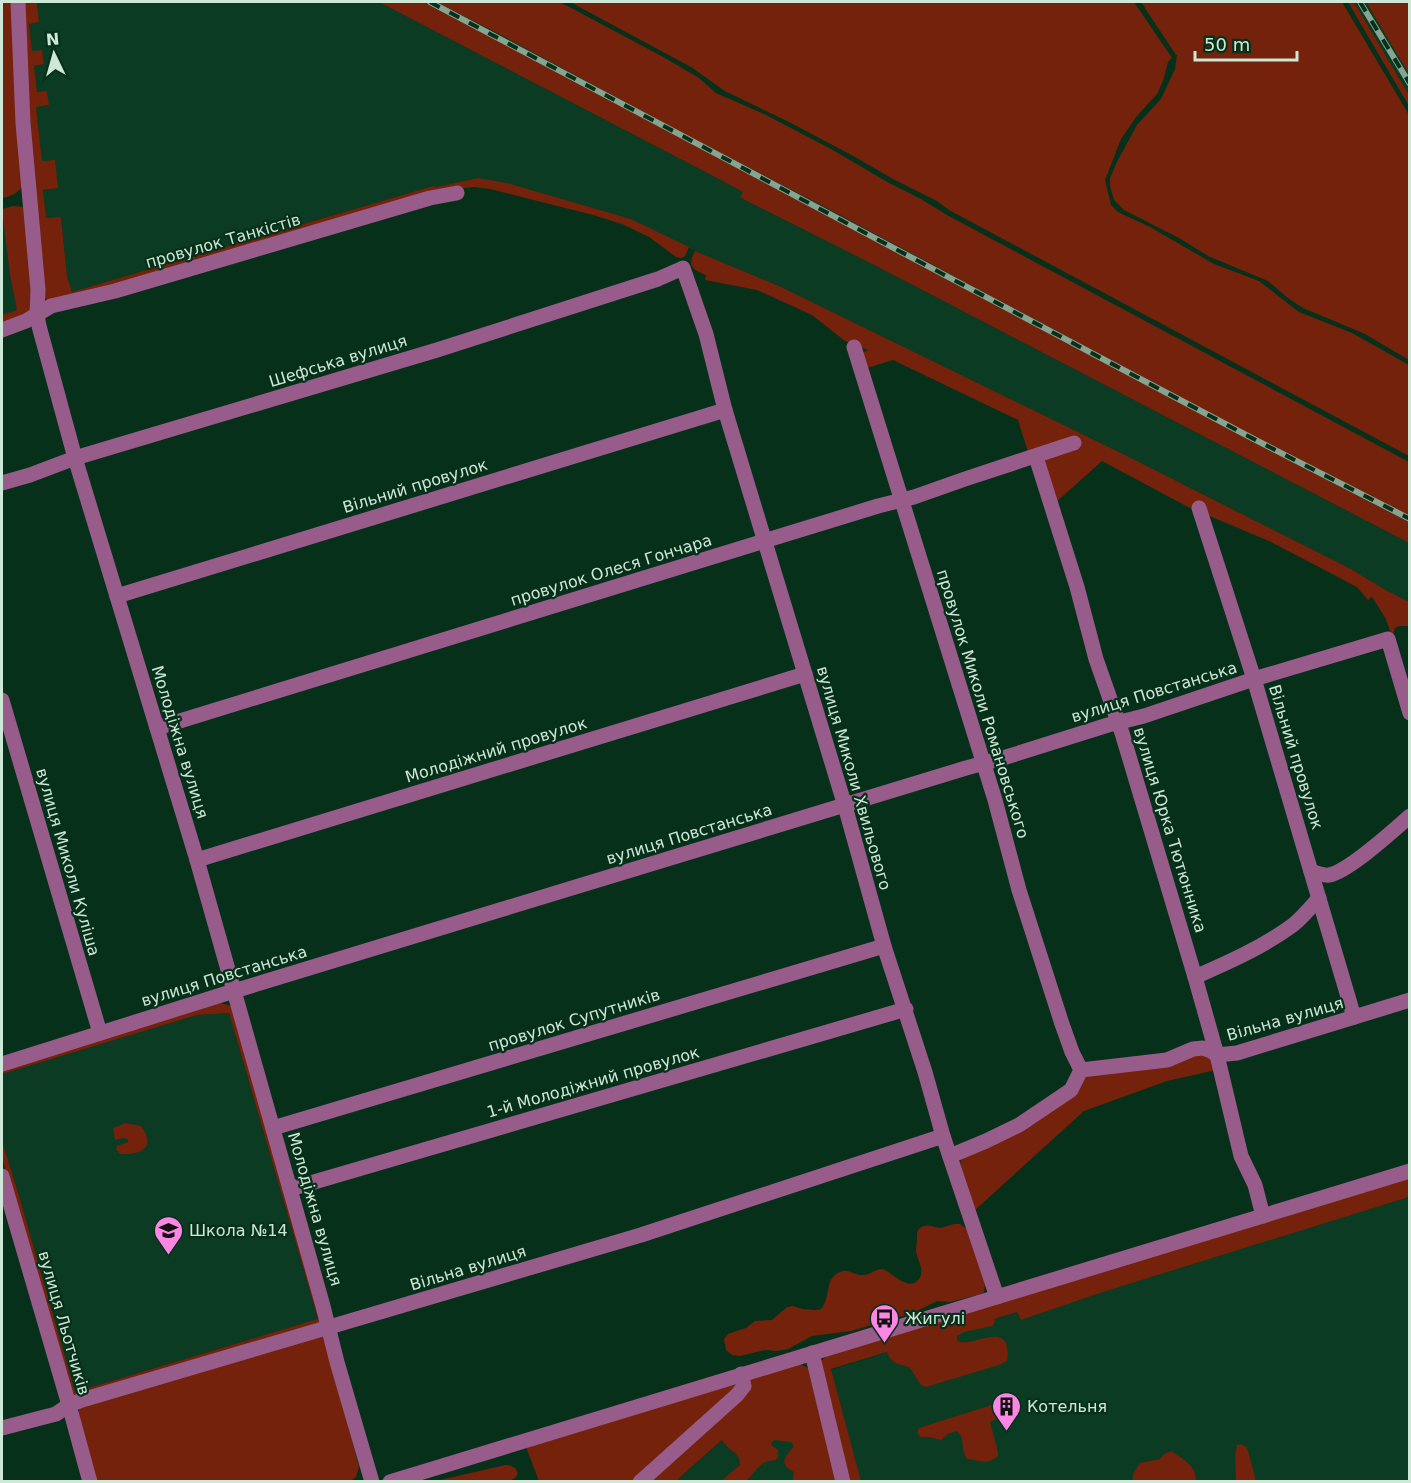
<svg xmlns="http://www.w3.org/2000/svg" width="1411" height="1483" font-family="'DejaVu Sans',sans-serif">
<rect width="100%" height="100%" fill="#07301a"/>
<!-- built -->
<g fill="#0b3b22">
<polygon points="37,2 379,2 715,177 743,192 747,201 880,268 1409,543 1409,602 1384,589 1351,569 1125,455 779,286 695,251 631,219 507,183 478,178 436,187 433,186 72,292 67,277 61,217 46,219 43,190 57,188 42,162 36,107 49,105 47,92 37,93 34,66 44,64 42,51 32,52 29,23 39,22"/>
<polygon points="424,2 436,2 503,36 684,134 821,205 1249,434 1409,516 1409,522 1247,438"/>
<polygon points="1354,2 1366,2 1409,74 1409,95"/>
<polygon points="2,199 10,275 17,310 2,315"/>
<polygon points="229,1013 318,1320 75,1392 18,1192 2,1141 2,1074 197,1015"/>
<polygon points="1409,1197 1409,1481 861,1481 831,1370 1017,1312 1021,1320 1103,1292"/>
<polygon points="772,1397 830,1481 674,1482"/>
</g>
<!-- green -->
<g fill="#74220b">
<path d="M 2,2 L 13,2 L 24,183 C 19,193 12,196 2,198 Z"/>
<polygon points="24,2 37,2 39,22 29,24 32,51 42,50 44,64 34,66 37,92 47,91 49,105 36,107 42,161 55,160 58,188 43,190 46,218 61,217 67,277 72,292 433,186 436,187 478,178 507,183 631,219 689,247 685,256 682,258 676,257 649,237 622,224 593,215 490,189 474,187 456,189 52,302 46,299 44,296 27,122"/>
<polygon points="379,2 424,2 1247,438 1409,522 1409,543 880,268 747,201 740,197 743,192 715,177"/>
<polygon points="436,2 560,2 665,58 699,78 716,93 766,115 831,149 889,183 921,199 947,215 1409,462 1409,516 1249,434 821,205 684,134 503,36"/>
<polygon points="570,2 1134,2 1172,58 1168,62 1163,81 1157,94 1136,117 1121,139 1105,180 1111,205 1118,212 1150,227 1214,264 1259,281 1299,312 1352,333 1409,365 1409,456 949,210 937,201 893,179 857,158 791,123 725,91 691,67"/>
<polygon points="1141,2 1342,2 1409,115 1409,360 1365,334 1303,308 1288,298 1268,281 1208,256 1179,238 1124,210 1114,200 1110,186 1110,178 1117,162 1137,125 1161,99 1175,69 1177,55 1176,55"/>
<polygon points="1348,2 1354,2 1409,95 1409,106"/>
<polygon points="1366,2 1409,2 1409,74"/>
<polygon points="13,206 23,207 33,309 2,327 2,315 17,310 10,275 2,209"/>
<path d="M 695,251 L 779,286 L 1125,455 L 1351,569 L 1384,589 L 1409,602 L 1409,626 L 1399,626 L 1395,628 L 1392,637 L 1386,619 L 1372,597 L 1368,600 L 1357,587 L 1269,541 L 1188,507 L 1102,461 L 1054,504 L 1029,455 L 1018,420 L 893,360 L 864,369 L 862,353 L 868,350 L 845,341 L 812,315 L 757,290 L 705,280 L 706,275 C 692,270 687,265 695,251 Z"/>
<polygon points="220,1003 231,1006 321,1322 75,1398 71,1393 2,1158 2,1141 18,1192 75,1392 318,1319 229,1013 197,1015 2,1074 2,1068"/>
<polygon points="1194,1052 1211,1057 1216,1070 1167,1081 1084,1111 974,1211 961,1168 960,1163 963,1156 1084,1075"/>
<path d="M 126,1123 L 141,1126 C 157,1148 141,1155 120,1154 L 116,1149 L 117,1146 L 128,1142 L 128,1139 L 123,1138 L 115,1140 L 113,1128 Z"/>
<path d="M 1409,1177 L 1409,1197 L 1103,1292 L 1021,1320 L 1017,1312 L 994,1319 L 995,1322 L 992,1326 L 964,1332 L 957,1336 L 957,1341 C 971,1348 1003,1324 1007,1347 C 1008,1352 1008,1357 1007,1361 L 999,1365 L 926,1387 L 921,1385 L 910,1368 C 899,1362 893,1367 887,1352 L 831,1369 L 861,1481 L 850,1481 L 820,1362 L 827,1356 Z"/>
<path d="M 954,1224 L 960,1224 L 968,1230 L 985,1284 L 984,1292 L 981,1294 L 950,1302 L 937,1301 L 913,1313 L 851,1331 L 812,1336 L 788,1349 L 776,1351 L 765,1350 L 740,1356 L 732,1355 L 726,1350 L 724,1339 L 728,1334 L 746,1328 L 755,1321 L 772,1320 L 787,1307 L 792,1306 L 803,1309 L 816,1310 L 821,1309 C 830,1298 826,1284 834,1276 C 847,1264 852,1276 864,1275 C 871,1275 878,1266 885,1270 C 893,1274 908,1290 917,1281 C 927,1273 917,1260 916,1251 C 916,1246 917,1241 917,1237 C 917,1233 917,1231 919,1229 C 926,1222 934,1228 941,1228 C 945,1227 950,1225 954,1224 Z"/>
<polygon points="322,1336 326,1341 359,1467 356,1477 351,1481 96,1481 79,1415 79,1409 81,1407"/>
<path d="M 800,1364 L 808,1368 L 837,1481 L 792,1481 L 794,1472 L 786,1467 L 784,1461 L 786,1456 L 794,1446 L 791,1442 L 774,1440 L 771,1443 L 772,1446 L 778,1450 L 778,1457 L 776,1460 C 773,1461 769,1460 766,1462 C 761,1463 750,1477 747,1481 L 721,1481 L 740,1465 C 741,1452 728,1451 722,1440 L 689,1469 L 676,1481 L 647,1482 L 748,1379 Z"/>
<polygon points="736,1384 737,1387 634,1481 539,1481 526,1447"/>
<path d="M 1017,1397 L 1019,1401 L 1013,1410 L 990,1422 L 998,1452 L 998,1456 C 986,1466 980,1460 967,1459 C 960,1450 966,1439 957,1431 L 948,1434 L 941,1440 L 929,1437 L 921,1437 L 917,1433 L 919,1428 Z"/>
<polygon points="1241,1444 1246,1447 1248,1451 1256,1481 1236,1481 1235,1456 1237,1445"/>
<path d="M 1171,1451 C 1176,1453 1193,1466 1194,1471 C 1196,1474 1195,1478 1196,1481 L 1133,1481 L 1133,1474 L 1140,1463 L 1160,1459 L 1164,1454 Z"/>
<path d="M 505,1465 C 512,1465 515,1467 518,1473 C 516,1478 513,1480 507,1481 L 436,1481 Z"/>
</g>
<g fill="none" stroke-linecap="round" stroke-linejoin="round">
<!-- minor -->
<g stroke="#985c8b" stroke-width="15">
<polyline points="18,2 23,123 38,290 37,315 39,326 75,458 197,860 323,1306 337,1362 372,1482"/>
<polyline points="2,330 26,321 51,306 115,291 430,198 457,193"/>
<polyline points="854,347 995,800 1019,890 1062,1024 1072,1052 1081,1070"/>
<polyline points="1036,457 1077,587 1096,659 1122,733 1195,977 1217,1055 1241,1156 1255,1185 1263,1216"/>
<polyline points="2,483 30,475 75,458 437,350 658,279 683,268 706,334 725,410 845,806 884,946 925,1072 943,1136 997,1297"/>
<polyline points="1199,508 1254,679 1354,1017"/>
<polyline points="117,596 725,410"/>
<polyline points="2,700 100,1033"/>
<polyline points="157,728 878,506 914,497 965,479 1074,443"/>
<polyline points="197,860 805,674"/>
<path d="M 1311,871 C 1316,873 1323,876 1329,875 C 1348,872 1394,830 1410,816"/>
<path d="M 1195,977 C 1229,962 1263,947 1293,925 C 1303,917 1311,907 1319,898"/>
<polyline points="2,1064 234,991 966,768 1003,758 1108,725 1144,716 1254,679 1388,639 1410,713"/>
<polyline points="273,1128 884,946"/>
<polyline points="950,1156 986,1141 1019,1125 1071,1090 1081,1070 1167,1060 1193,1049 1203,1048 1211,1051 1217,1055 1237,1053 1410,1000"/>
<polyline points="2,1176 69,1405 90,1482"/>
<polyline points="290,1189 906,1009"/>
<polyline points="812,1353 843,1482"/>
<polyline points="2,1428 56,1414 69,1405 82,1400 641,1235 943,1136"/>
<polyline points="390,1482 1410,1171"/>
<polyline points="640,1482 737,1395 744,1386 741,1374"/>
</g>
<defs>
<g id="rail">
<polyline points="430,2 1248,436 1410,519"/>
<polyline points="1360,2 1410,84"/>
</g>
</defs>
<!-- rail casing -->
<use href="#rail" stroke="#85a592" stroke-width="6"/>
<!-- rail -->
<use href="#rail" stroke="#07301a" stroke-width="4" stroke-dasharray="11" stroke-linecap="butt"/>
</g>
<!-- icons -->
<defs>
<symbol id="school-pin" viewBox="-11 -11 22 30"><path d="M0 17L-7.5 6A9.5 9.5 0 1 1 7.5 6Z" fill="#fc86e4" stroke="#07301a"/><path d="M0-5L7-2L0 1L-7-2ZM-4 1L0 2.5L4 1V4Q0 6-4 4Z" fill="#111"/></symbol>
<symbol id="bus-pin" viewBox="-11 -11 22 30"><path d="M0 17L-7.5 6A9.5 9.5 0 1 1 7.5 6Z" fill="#fc86e4" stroke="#07301a"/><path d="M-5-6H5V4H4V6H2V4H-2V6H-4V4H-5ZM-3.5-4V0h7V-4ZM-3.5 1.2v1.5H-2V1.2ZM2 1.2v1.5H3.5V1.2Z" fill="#111"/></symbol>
<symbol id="building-pin" viewBox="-11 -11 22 30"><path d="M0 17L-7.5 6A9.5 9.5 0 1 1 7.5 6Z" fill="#fc86e4" stroke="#07301a"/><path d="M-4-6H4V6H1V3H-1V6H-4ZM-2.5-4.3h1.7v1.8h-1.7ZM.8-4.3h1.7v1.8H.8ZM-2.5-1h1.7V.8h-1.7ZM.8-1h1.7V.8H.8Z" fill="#111"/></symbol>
</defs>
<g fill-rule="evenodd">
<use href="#school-pin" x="152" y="1214" width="33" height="45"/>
<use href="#bus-pin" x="868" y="1302" width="33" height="45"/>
<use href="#building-pin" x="990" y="1390" width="33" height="45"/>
</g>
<g text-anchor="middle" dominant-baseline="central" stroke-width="4.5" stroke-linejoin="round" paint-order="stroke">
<!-- street labels -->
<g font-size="16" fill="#cde8d6" stroke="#07301a">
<text transform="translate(223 241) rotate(-16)">провулок Танкістів</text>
<text transform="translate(338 361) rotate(-17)">Шефська вулиця</text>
<text transform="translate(415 486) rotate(-17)">Вільний провулок</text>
<text transform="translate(611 570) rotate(-17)">провулок Олеся Гончара</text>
<text transform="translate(1154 692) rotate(-17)">вулиця Повстанська</text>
<text transform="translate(983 704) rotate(73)">провулок Миколи Романовського</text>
<text transform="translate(180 742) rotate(73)">Молодіжна вулиця</text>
<text transform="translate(496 750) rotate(-17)">Молодіжний провулок</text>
<text transform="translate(1296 757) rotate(73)">Вільний провулок</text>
<text transform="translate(854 778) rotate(74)">вулиця Миколи Хвильового</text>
<text transform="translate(1170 830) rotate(73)">вулиця Юрка Тютюнника</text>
<text transform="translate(689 834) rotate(-17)">вулиця Повстанська</text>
<text transform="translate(68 862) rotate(74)">вулиця Миколи Куліша</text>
<text transform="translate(224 976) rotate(-17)">вулиця Повстанська</text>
<text transform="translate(1285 1019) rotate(-16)">Вільна вулиця</text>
<text transform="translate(574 1020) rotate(-17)">провулок Супутників</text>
<text transform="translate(593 1082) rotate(-16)">1-й Молодіжний провулок</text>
<text transform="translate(315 1209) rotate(74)">Молодіжна вулиця</text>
<text transform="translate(468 1268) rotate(-17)">Вільна вулиця</text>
<text transform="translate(64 1323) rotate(74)">вулиця Льотчиків</text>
</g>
<!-- poi labels -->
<g font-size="16" fill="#cde8d6" stroke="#07301a" text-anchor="start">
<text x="189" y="1230">Школа №14</text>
<text x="905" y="1318">Жигулі</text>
<text x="1027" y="1406">Котельня</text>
</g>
</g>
<!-- border -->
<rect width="1411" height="1483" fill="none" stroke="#cde8d6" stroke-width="6"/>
<!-- north arrow -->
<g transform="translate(54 54) rotate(355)" stroke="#07301a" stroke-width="4.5" paint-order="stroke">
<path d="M0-4.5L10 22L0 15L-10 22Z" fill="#cde8d6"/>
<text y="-9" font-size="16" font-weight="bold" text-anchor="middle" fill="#cde8d6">N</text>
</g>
<!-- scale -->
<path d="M1195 51v9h102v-9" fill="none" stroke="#cde8d6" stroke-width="3"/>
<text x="1204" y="51" font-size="18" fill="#cde8d6" stroke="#07301a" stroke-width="4.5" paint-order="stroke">50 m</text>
</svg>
